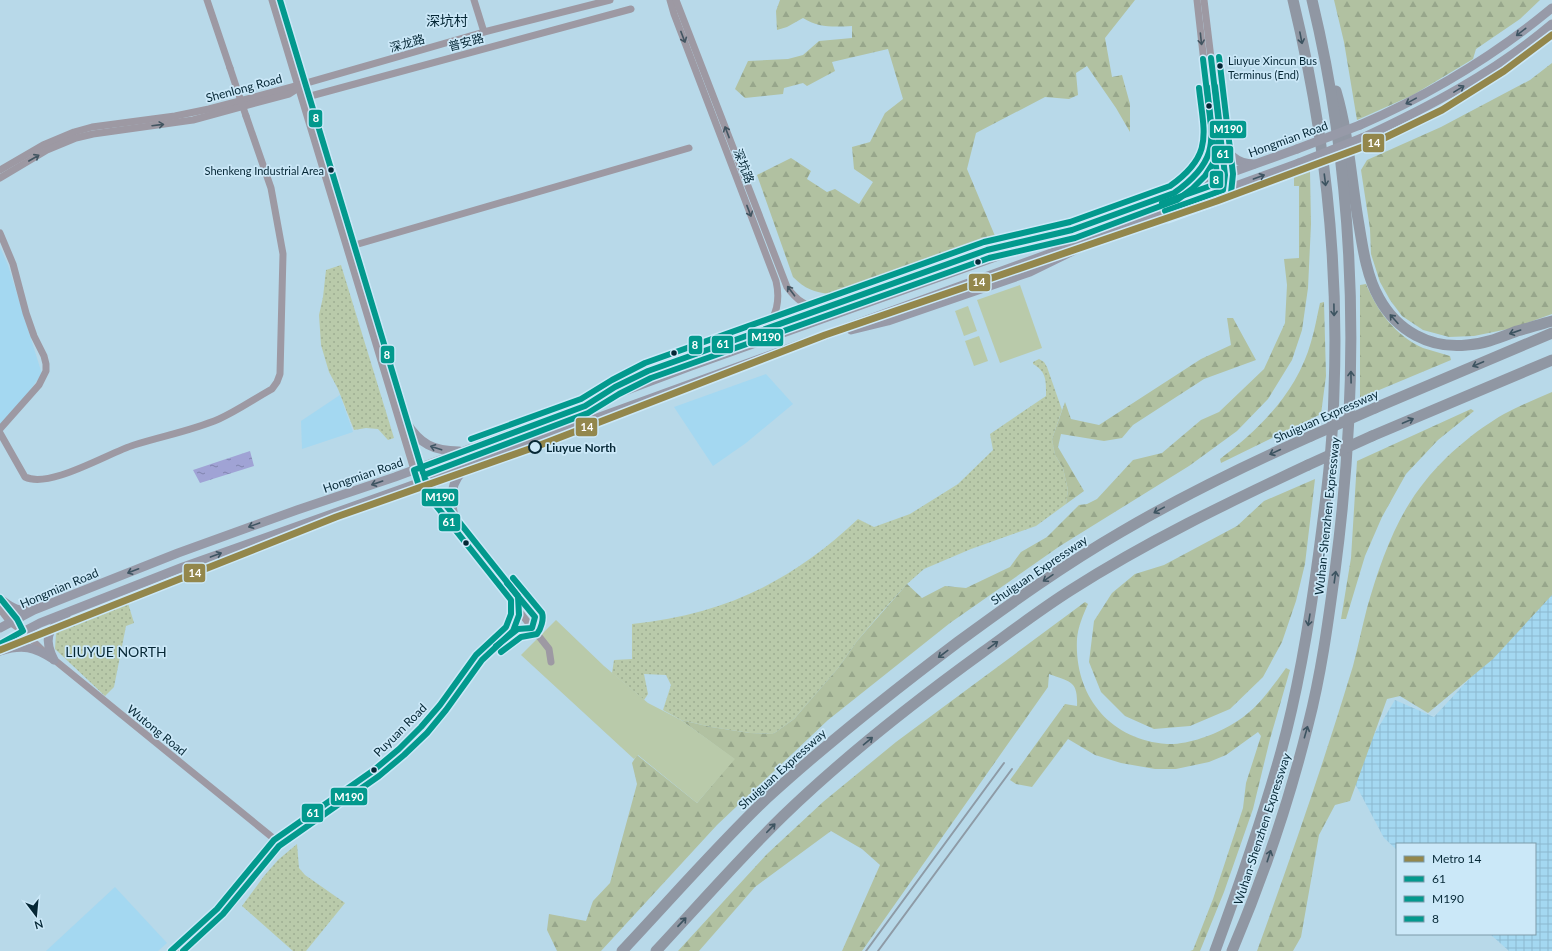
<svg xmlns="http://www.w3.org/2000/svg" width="1552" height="951" font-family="Lato,'Noto Sans SC',sans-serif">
<defs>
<pattern id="industrial-grid" width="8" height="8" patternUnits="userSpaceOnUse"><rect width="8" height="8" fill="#a4d8f1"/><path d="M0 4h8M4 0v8" fill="none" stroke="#8cb9cf"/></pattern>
<pattern id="green-dots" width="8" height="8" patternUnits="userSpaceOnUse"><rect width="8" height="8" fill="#b9caaa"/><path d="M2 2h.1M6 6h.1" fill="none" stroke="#9eae93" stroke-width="1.8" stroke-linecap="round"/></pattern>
<pattern id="forest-firs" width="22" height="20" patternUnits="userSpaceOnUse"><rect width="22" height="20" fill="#b1c1a1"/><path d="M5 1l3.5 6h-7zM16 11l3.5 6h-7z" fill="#97a68b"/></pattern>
<pattern id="water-ripples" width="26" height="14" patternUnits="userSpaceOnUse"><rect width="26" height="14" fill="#a0a3d5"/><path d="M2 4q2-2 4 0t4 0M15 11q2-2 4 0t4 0" fill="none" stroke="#8085ae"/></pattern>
</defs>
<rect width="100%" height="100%" fill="#b8d9e9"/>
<!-- built -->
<g fill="#a4d8f1">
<polygon points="0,247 8,265 42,374 5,423 0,424"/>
<polygon points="766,374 793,404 746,443 713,466 674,407"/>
<polygon points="340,395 353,432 302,449 301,421"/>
<polygon points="115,887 167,943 158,951 46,951"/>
</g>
<!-- industrial -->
<polygon fill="url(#industrial-grid)" points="1552,589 1552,951 1509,951 1490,934 1535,934 1535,844 1397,844 1397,850 1384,838 1350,774 1395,700 1434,717"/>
<!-- green -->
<g fill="url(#green-dots)">
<polygon points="341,265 394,438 388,440 378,429 366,428 354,430 338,389 329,372 321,345 319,315 323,297 326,270"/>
<path d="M 1039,359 L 1044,362 L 1047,367 L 1062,410 L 1052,439 L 1055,455 L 1063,468 L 1068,490 L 1066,504 L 1036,526 L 971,549 L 924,569 L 907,584 L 880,614 L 857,641 L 839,667 L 794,719 L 773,734 L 750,733 L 711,727 L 681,720 L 663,710 L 671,685 L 666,675 L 644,674 L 648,694 L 644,700 L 612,673 L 614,660 L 632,659 L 632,624 C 724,614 790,583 858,519 L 874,527 L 910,514 L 958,484 L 993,450 L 990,434 L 1046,396 C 1046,381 1047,372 1033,364 L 1033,362 Z"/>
<polygon points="128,603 134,623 126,626 114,687 105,696 55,649 56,633"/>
<polygon points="297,844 299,868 305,875 345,903 306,951 293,951 242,906 264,876 278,860"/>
</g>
<!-- forest -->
<g fill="url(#forest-firs)">
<path d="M 780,0 L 1135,0 L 1105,38 L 1112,77 L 1122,75 L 1130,104 L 1130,132 L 1116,108 L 1087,66 L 1076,73 L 1078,95 L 1069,99 L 1045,97 L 976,133 L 967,169 L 995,236 L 830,294 C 814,292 805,289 793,277 L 757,175 L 791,158 L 811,171 L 807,179 L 827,192 L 835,189 L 859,204 L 873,182 L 854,169 L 852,147 L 870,142 L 885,113 L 903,99 L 888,49 L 832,62 L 835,71 L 807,86 L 803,83 L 784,88 L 783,94 L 745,98 L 735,89 L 748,61 L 788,59 L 803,55 L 819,41 L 852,38 L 852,26 C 835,27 818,28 803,18 L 787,27 L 777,30 L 776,11 Z"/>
<polygon points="1334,0 1540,0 1520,19 1476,49 1473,59 1413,95 1357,120 1344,42"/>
<polygon points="1552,63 1552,314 1513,328 1474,336 1449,337 1423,330 1402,316 1390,300 1380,282 1371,254 1370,229 1361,170 1367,160 1441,127 1530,80"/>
<polygon points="1310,171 1311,224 1308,288 1302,330 1292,360 1268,399 1237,431 1189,466 1060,546 950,623 828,720 717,825 601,951 557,951 547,930 549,914 586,921 593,901 610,883 637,784 632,763 637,755 697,803 734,759 681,720 711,727 750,733 773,734 794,719 839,667 857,641 907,584 922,598 945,586 966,588 1010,567 1021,552 1047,537 1079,505 1087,504 1097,499 1133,460 1162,453 1201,420 1219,412 1264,369 1285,323 1287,285 1284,259 1299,258 1299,186 1294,186 1294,177"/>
<path d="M 1366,284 C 1378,312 1395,335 1423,348 C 1432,351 1441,353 1450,356 L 1451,360 L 1360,398 L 1360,285 Z"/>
<path d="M 1324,302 L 1326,376 L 1321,414 L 1221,463 L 1220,459 C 1260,429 1297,392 1311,342 C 1315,329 1317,316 1320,303 Z"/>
<polygon points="1227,318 1233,318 1256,360 1204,379 1133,425 1122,438 1104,441 1061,434 1058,447 1084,491 1066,504 1068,490 1063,468 1055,455 1052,439 1065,402 1071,419 1099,425 1201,359 1231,345"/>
<path d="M 1552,392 L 1552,595 L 1493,659 L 1428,713 L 1400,696 L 1387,699 L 1350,801 L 1335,805 L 1319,835 L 1301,937 L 1293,951 L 1257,951 C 1291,857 1324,762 1353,666 C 1358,647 1362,627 1367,608 C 1380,563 1396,516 1426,480 C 1446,455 1476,430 1504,414 C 1519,406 1536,399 1552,392 Z"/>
<polygon points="1471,409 1474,411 1438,440 1406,474 1382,517 1365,556 1346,619 1341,619 1351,558 1357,461"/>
<polygon points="1315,479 1305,564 1296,601 1282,642 1263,677 1230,709 1190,726 1154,729 1125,716 1101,692 1089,662 1094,621 1112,593 1135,574 1164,565 1237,526 1264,501"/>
<path d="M 1085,602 L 1088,604 C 1083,615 1078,627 1077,639 C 1074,696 1110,740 1167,744 C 1187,745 1214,735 1231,725 C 1255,712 1270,690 1286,668 L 1290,670 L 1270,739 L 1253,809 L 1224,892 L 1200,951 L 1190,951 L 1193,950 L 1213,899 L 1243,808 L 1246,783 L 1261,736 L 1258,732 L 1226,755 L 1209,762 L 1176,769 L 1155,769 L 1121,763 L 1095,755 L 1068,739 L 1032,787 L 1016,784 L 1010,780 L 1065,704 L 1077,706 C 1078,680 1070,682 1049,674 L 1048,687 L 862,951 L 842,951 L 880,865 L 862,849 L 831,831 L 755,887 L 699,951 L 678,951 L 767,854 L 823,802 L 896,742 Z"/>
</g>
<!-- pitch -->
<g fill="#b9caaa">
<polygon points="1020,285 1042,348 1000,363 977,300"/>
<polygon points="968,306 977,331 964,336 955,311"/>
<polygon points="979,336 988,361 974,366 965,341"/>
<polygon points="556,620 604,666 648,703 681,720 735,759 697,803 638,755 634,759 521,655"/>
</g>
<!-- water -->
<polygon fill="url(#water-ripples)" points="250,451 254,466 200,483 193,470"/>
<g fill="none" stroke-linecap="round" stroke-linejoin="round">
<!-- minor -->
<g stroke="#9d99a3" stroke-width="7">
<polyline points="207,0 230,68"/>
<polyline points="272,0 418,483 549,649 551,662"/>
<polyline points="277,0 424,481 535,617 532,628"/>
<polyline points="474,0 484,32"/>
<path d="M 670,0 L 674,14 L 776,281 C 780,298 778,319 762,329"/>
<path d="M 676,0 L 787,287 C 796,299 806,308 821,308"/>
<polyline points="1197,0 1217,178 1223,190"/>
<polyline points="1204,0 1225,175 1223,190"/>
<polyline points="307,97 631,9"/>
<polyline points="0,170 43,145 74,132 92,127 175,116 209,109 303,84 484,32 610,0"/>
<polyline points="0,178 47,150 76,138 93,134 193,120 289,94 300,87"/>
<polyline points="0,233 13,264 26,313 34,336 44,356 46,364 46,371 39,385 0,429"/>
<polyline points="348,247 689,148"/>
<path d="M 0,433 L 25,477 C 50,489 108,453 134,445 C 162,436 191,431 219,419 C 237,411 254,399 272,389 L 277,382 L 280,374 L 283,254 L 271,188 L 246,116"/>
<polyline points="0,598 19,623"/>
<polyline points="0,609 10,622 23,631 41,649 278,842"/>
<polyline points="171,951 217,909 274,840 374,770 399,749 421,727 440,705 476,655 506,627 511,614 511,601"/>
<polyline points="180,951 232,904 280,843 383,773 409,751 432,727 481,660 492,649 518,629 532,628"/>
</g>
<!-- major -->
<g stroke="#979aa8" stroke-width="9">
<path d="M 1360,125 C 1429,95 1494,56 1552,8"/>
<path d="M 1220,135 C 1225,152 1235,164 1254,164"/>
<path d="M 1362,138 C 1429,107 1495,72 1552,24"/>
<path d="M 1181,189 C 1198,177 1208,159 1213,139"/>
<polyline points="851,330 888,321 1030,272 1083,246"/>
<polyline points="599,397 615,387 648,371 987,250 1035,238"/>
<path d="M 406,422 C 420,444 433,451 459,451"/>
<path d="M 455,520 C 449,499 450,481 467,467"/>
<path d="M 3,601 C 12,608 20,612 31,610"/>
<polyline points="0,628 34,610 178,553 297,510 395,477 691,366 1297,149"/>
<polyline points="0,644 40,623 183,567 399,490 1299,163"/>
<path d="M 0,651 C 23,644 34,647 53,659"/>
<path d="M 54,660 C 44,640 46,629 66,617"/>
</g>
<!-- highway -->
<g stroke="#9097a3" stroke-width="11">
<path d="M 1336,91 C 1349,135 1351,180 1359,225 C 1363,250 1367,277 1379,298 C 1397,331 1430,349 1467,345 C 1485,344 1501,337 1517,331 C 1529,328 1540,324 1552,321"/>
<polyline points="1375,408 1552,333"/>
<polyline points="1372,436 1552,360"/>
<path d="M 622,951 C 670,900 716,847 766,799 C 827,743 892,692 958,642 C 1011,603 1064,565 1121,532 C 1182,496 1246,465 1311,436"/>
<path d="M 656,951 C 698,906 739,859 783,816 C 845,756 914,702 983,652 C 1012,631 1041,609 1071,590 C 1146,542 1227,503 1308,465"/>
<path d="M 1215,951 C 1239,886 1262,820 1281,752 C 1299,687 1310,619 1319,551 C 1326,498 1333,445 1334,391 C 1339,260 1324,128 1293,0"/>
<path d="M 1232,951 C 1263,878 1289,802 1308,725 C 1321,675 1328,623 1335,571 C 1360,382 1357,186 1312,0"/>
</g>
<!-- rail -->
<g stroke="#8e9ba6" stroke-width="2">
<polyline points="866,951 1004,763"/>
<polyline points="878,951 1012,769"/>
</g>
<!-- minor-bridge -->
<polyline stroke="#9d99a3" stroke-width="7" points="230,68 246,116"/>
<!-- major-bridge -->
<g stroke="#979aa8" stroke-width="9">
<polyline points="1297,149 1360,125"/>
<polyline points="1299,163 1362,138"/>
</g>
<!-- highway-bridge -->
<g stroke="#9097a3" stroke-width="11">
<polyline points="1311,436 1375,408"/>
<polyline points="1308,465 1372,436"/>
</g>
<defs>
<g id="bus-1">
<polyline points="1165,211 1223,190 1225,175 1211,58"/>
<polyline points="0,598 17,619 23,631 0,644"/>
<polyline points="496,646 518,629 532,628 535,617 507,583"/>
<path d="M 171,951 L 217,909 L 274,840 L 374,770 L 399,749 L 421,727 L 440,705 L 476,655 L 506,627 L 511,614 L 511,600 L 418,483 L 414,470 L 585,406 L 615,387 L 648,371 L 987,250 L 1072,230 L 1174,193 C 1222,159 1212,138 1207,87"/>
</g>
<g id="bus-2">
<polyline points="1168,219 1226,198 1231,193 1233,174 1219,57"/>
<path d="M 501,652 L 521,637 L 537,634 C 541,629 544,619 542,613 L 513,578"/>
<polyline points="183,951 223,914 279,846 379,776 404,755 427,733 446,710 482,660 513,631 519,615 518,596 425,479 424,475 588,413 619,394 651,378 989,258 1075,238 1177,200 1192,189 1205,176 1215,160 1218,151 1220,128 1215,86"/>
</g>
<g id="bus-3">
<polyline points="280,0 423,473"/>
<polyline points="1162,203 1216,184 1217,175 1203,59"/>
<path d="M 471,439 L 581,399 L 612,380 L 645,363 L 984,242 L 1070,222 L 1170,186 C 1214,155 1204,134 1199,88"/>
</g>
</defs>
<!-- bus-1 casing -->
<use href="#bus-1" stroke="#cbe8f8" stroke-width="9"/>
<!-- bus-2 casing -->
<use href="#bus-2" stroke="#cbe8f8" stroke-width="9"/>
<!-- bus-3 casing -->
<use href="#bus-3" stroke="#cbe8f8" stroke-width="9"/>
<!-- bus-1 -->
<use href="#bus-1" stroke="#02998d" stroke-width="6"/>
<!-- bus-2 -->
<use href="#bus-2" stroke="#02998d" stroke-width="6"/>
<!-- bus-3 -->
<use href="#bus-3" stroke="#02998d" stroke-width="6"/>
<defs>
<polyline id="metro-1" points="0,650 336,517 535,447 825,335 1217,201 1376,142 1442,110 1504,71 1552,35"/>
</defs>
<!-- metro-1 casing -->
<use href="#metro-1" stroke="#cbe8f8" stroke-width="10"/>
<!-- metro-1 -->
<use href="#metro-1" stroke="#93874c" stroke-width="7"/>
</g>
<!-- one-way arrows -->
<defs><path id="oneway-shaft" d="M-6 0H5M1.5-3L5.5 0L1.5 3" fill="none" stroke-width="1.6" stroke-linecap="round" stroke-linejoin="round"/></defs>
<g stroke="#3f5563">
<use href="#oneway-shaft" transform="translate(1521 32) rotate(142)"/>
<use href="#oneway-shaft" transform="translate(1459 89) rotate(-31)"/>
<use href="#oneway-shaft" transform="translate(1411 101) rotate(151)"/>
<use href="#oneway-shaft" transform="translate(1259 177) rotate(-20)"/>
<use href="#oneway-shaft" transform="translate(436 448) rotate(-162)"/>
<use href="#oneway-shaft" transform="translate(377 483) rotate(161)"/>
<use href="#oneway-shaft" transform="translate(254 525) rotate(160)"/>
<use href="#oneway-shaft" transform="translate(216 555) rotate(-20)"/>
<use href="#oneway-shaft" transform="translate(133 571) rotate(159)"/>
</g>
<g stroke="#425561">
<use href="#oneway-shaft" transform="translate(683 37) rotate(69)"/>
<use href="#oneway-shaft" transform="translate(1201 39) rotate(84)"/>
<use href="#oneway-shaft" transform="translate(158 125) rotate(-7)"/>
<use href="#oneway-shaft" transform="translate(727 132) rotate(-111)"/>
<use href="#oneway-shaft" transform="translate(34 158) rotate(-30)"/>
<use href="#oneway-shaft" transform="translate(749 211) rotate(69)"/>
<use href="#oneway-shaft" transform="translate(791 291) rotate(-127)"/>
</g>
<g stroke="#3d5461">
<use href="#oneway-shaft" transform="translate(1301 38) rotate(79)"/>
<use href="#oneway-shaft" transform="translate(1325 180) rotate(83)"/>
<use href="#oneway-shaft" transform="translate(1334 310) rotate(89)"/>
<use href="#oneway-shaft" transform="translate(1394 319) rotate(-132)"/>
<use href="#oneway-shaft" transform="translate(1515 332) rotate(161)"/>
<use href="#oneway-shaft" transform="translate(1478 364) rotate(157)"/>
<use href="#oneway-shaft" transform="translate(1351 377) rotate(-91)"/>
<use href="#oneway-shaft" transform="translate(1408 421) rotate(-23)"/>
<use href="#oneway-shaft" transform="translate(1275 452) rotate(155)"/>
<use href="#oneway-shaft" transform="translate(1159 510) rotate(151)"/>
<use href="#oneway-shaft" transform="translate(1335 577) rotate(-82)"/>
<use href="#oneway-shaft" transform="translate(1048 578) rotate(146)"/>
<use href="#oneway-shaft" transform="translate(1309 620) rotate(99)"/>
<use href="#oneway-shaft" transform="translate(993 645) rotate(-36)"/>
<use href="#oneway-shaft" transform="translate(943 654) rotate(143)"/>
<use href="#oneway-shaft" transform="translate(1306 732) rotate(-74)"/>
<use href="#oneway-shaft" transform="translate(868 741) rotate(-40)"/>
<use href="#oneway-shaft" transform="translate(771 828) rotate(-46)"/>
<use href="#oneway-shaft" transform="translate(1269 856) rotate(-72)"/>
<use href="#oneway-shaft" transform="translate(682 922) rotate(-47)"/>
</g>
<!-- markers -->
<g fill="#052735" stroke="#cbe8f8" stroke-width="1.5">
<circle cx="1220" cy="66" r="3.5"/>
<circle cx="1209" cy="106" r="3.5"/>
<circle cx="331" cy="170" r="3.5"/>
<circle cx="978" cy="262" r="3.5"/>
<circle cx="674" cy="353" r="3.5"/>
<circle cx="466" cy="543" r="3.5"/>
<circle cx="374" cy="770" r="3.5"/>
</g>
<circle fill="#cbe8f8" stroke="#052735" stroke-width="2" cx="535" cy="447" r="6"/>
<g text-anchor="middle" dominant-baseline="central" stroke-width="3.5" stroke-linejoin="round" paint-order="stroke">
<!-- bus labels -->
<g font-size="11" fill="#052735" stroke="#cbe8f8" text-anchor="start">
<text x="1228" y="60">Liuyue Xincun Bus<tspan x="1228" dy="14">Terminus (End)</tspan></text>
<text x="324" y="170" text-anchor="end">Shenkeng Industrial Area</text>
</g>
<!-- street labels -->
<g font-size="12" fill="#052735" stroke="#cbe8f8">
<text transform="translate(466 42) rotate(-15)">普安路</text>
<text transform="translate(407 43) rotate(-16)">深龙路</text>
<text transform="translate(244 88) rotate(-15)">Shenlong Road</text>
<text transform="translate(1288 139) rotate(-20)">Hongmian Road</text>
<text transform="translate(744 166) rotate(69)">深坑路</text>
<text transform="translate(1326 416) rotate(-24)">Shuiguan Expressway</text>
<text transform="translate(363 475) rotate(-19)">Hongmian Road</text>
<text transform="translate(1327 516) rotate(-84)">Wuhan-Shenzhen Expressway</text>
<text transform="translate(1039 570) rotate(-34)">Shuiguan Expressway</text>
<text transform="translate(59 588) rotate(-23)">Hongmian Road</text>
<text transform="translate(157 730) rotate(39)">Wutong Road</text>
<text transform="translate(400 730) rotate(-45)">Puyuan Road</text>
<text transform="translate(782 769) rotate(-42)">Shuiguan Expressway</text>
<text transform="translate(1262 829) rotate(-72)">Wuhan-Shenzhen Expressway</text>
</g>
<!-- stop labels -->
<g font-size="12" font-weight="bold" fill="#052735" stroke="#cbe8f8" text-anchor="start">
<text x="546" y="447">Liuyue North</text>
</g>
<!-- quarter labels -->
<g font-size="14" fill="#052735" stroke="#cbe8f8">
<text x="447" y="20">深坑村</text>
<text x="116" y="651">LIUYUE NORTH</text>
</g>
</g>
<g stroke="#cbe8f8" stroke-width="1.5">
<rect x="308" y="109" width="15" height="19" rx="4" fill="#02998d"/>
<rect x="1209" y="120" width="38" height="19" rx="4" fill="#02998d"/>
<rect x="1362" y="133" width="23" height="20" rx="4" fill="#93874c"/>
<rect x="1211" y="145" width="23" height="19" rx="4" fill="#02998d"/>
<rect x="1209" y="170" width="15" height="19" rx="4" fill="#02998d"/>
<rect x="968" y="273" width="23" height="19" rx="4" fill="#93874c"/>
<rect x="747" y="328" width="37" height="19" rx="4" fill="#02998d"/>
<rect x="711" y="335" width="23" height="19" rx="4" fill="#02998d"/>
<rect x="688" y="335" width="15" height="20" rx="4" fill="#02998d"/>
<rect x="380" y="345" width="15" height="19" rx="4" fill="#02998d"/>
<rect x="575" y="417" width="23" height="20" rx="4" fill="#93874c"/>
<rect x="421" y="488" width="38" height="19" rx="4" fill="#02998d"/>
<rect x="438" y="513" width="23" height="19" rx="4" fill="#02998d"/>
<rect x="183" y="563" width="23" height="20" rx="4" fill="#93874c"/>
<rect x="330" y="787" width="38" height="19" rx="4" fill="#02998d"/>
<rect x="301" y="803" width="23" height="20" rx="4" fill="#02998d"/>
</g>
<g font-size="11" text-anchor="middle" font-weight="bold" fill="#fff">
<text x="316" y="122">8</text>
<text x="1228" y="133">M190</text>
<text x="1374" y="147">14</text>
<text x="1223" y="158">61</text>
<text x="1216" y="184">8</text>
<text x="979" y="286">14</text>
<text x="766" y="341">M190</text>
<text x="723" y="348">61</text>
<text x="695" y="349">8</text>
<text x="387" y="359">8</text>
<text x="587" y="431">14</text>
<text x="440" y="501">M190</text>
<text x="449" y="526">61</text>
<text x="195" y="577">14</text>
<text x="349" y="801">M190</text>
<text x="313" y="817">61</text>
</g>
<!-- legend -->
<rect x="1396" y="843" width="140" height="92" fill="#cbe8f8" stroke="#7c9baa"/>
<rect x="1404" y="856" width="20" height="6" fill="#93874c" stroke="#7c9baa"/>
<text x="1432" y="863" font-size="12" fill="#052735">Metro 14</text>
<rect x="1404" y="876" width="20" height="6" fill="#02998d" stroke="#7c9baa"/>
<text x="1432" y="883" font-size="12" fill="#052735">61</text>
<rect x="1404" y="896" width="20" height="6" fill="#02998d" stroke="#7c9baa"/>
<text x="1432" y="903" font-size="12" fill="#052735">M190</text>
<rect x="1404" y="916" width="20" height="6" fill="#02998d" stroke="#7c9baa"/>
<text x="1432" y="923" font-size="12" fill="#052735">8</text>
<!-- north arrow -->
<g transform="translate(36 915) rotate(164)" stroke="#cbe8f8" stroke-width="3" paint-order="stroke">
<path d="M0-3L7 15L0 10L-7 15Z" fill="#052735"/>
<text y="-6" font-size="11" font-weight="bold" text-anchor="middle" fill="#052735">N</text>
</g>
</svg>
